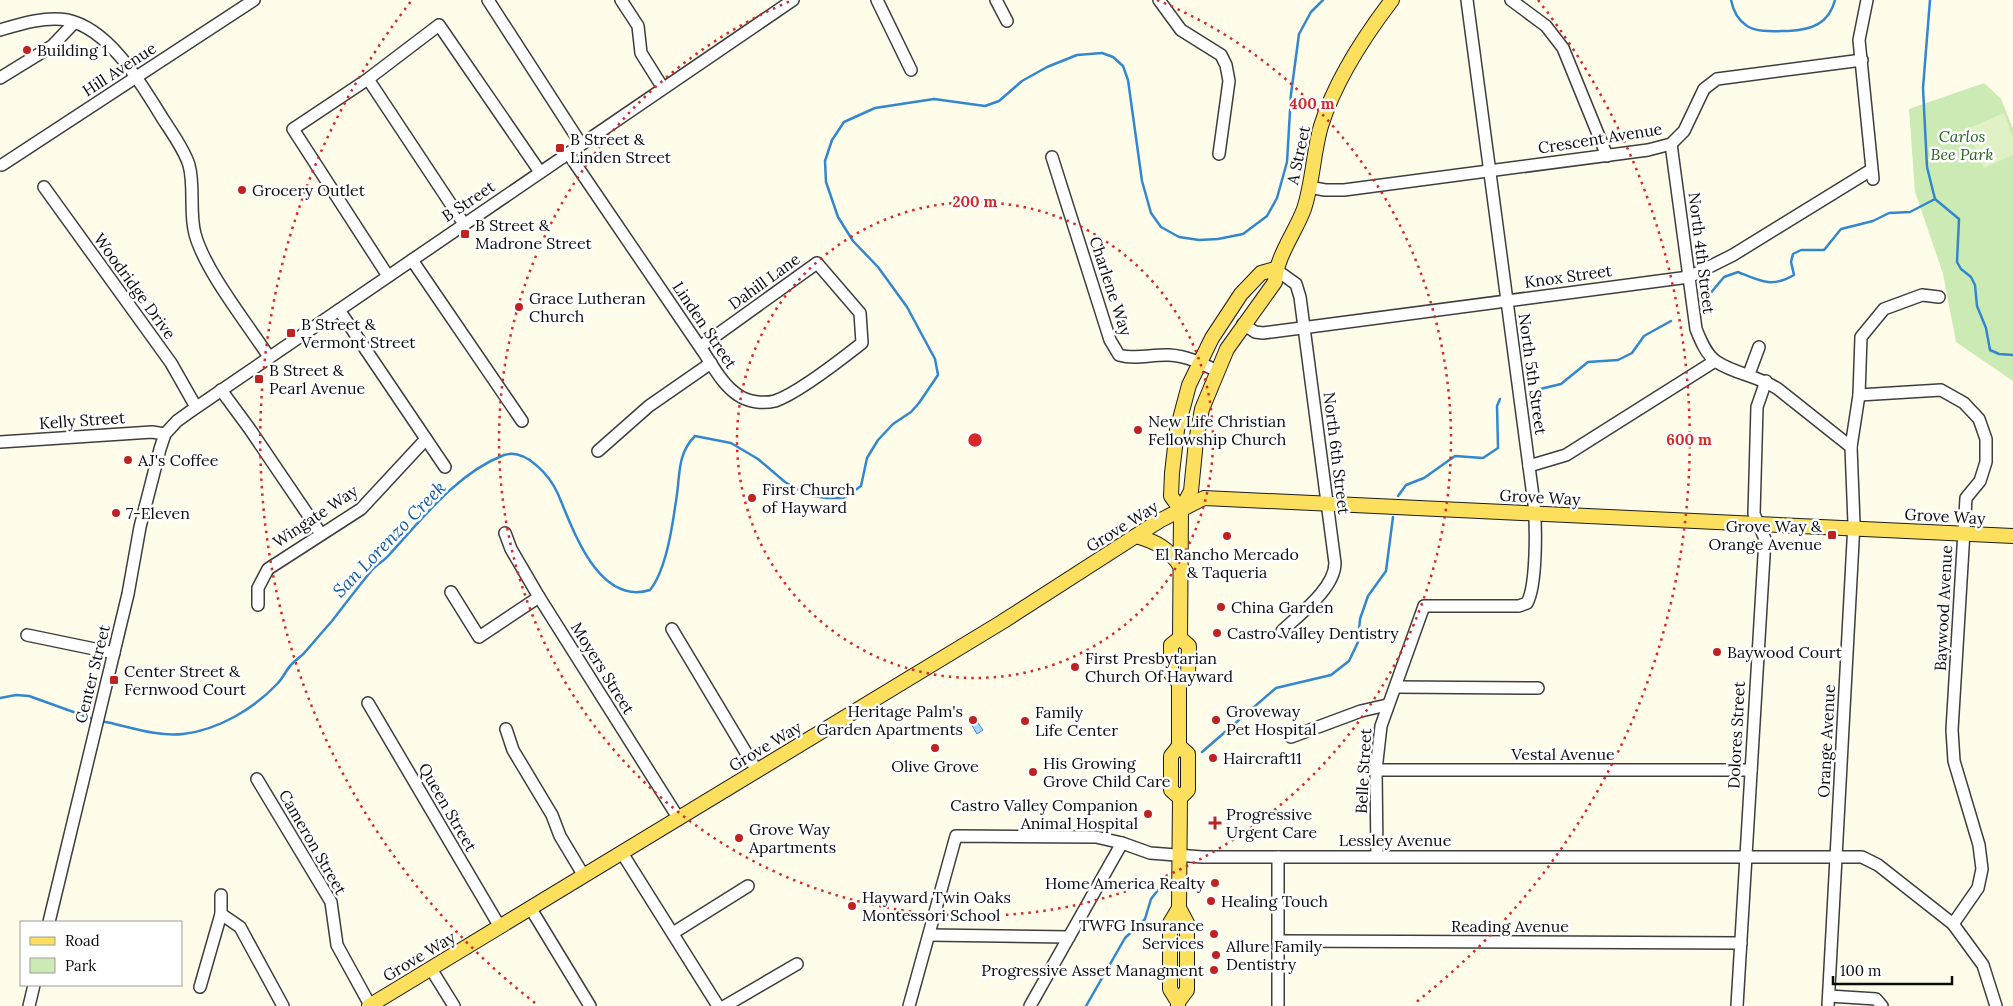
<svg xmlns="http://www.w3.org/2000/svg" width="2013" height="1006" font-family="Lora,serif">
<rect width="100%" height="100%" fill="#fffce9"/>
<!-- green -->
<polygon fill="#cceab3" points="1984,83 2001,99 2013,129 2013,381 1956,342 1943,274 1915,192 1909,109"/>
<!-- pitch -->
<polygon fill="#dff1c5" points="2004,113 2013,137 2013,155 1984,168 1967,129"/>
<!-- water -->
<polygon fill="#add7f8" stroke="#3287d0" points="975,719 983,730 977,734 970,722"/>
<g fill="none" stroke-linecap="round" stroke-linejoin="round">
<!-- stream -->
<g stroke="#3287d0" stroke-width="2.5">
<path d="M 1731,0 C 1733,10 1738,20 1747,26 C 1758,33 1776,31 1788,31 C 1811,30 1829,24 1835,0"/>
<polyline points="1930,0 1923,88 1927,167 1935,199"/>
<polyline points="1935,199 1959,219 1957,262 1961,269 1971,277 1975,285 1977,306 1986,328 1990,350 1999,354 2013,355"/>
<path d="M 1709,295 L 1724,277 L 1738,272 C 1760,281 1772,288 1794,275 L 1791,262 L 1793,254 L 1801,250 L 1824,250 L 1841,229 L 1873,221 L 1889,213 L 1910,212 L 1935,199"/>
<polyline points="1536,390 1561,384 1588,362 1618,360 1632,353 1644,336 1671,321"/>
<polyline points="1398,496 1406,485 1424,478 1455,456 1483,458 1498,448 1497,406 1500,399"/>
<polyline points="0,698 16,695 29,696 93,719"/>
<path d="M 101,721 C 128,726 155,737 183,734 C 218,730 254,709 278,683 C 283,678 286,670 291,665 C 295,660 301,657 305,652 C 314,642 323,631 332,621 C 345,604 358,587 372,570 C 376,565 384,561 389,555 C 422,519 457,473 504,455 C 526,448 550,476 558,494 C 573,529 598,606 650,590 C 667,569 673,522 677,494 C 680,472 678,453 695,436 L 731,443 L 758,459 L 785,482 L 808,495 L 826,498 L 844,498 L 861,486 L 867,458 L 878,440 L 893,424 L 911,412 L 919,403 L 938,375 L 935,359 L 907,307 L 878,267 L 853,241 L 838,217 L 826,182 L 825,161 L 832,140 L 844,122 L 875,108 L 934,99 L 985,106 L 999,101 L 1022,81 L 1047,67 L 1077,55 L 1102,53 L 1113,57 L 1123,66 L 1128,80 L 1142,181 L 1151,213 L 1161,227 L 1179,237 L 1199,240 L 1218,239 L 1243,234 L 1267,216 L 1277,198 L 1287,162 L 1291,94 L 1299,34 L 1311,12 L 1323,0"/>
<polyline points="1202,752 1276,688 1331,675 1349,661 1358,642 1360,619 1368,596 1386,571 1393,517"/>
<polyline points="1086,1006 1125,938 1145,919 1151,899 1161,886"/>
</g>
<defs>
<g id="minor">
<polyline points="488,0 581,144"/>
<polyline points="621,0 638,26 641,53 663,88"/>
<polyline points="877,0 911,70"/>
<polyline points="996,0 1007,21"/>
<polyline points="1159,0 1181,30 1221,55 1226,65 1229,81 1219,154"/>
<polyline points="1511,0 1546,26 1563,48 1607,156"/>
<polyline points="1867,0 1859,40 1873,179"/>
<path d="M 0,30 C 20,24 46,16 67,20 C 110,29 142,85 163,119 C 172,133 184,149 189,165 C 195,187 189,212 195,234 C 205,271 247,323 269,357"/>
<polyline points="0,78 52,46 74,23"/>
<polyline points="368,79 464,224"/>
<path d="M 1671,144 L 1696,329 C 1700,339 1706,355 1717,362 C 1735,374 1759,376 1778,389 L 1851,447"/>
<path d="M 568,153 L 700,347 C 711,362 721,384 738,395 C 748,402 763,404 775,401 C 796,394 843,358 862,343 L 860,313 L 817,263 L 700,347"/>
<path d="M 1052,157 L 1110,340 L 1119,355 C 1136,360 1152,354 1169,355 C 1187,356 1201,363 1217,371"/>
<polyline points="2,165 254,0"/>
<polyline points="44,187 171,363 196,407"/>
<polyline points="1309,187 1325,190 1344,190 1648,150 1671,144 1684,131 1704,89 1717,79 1862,60"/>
<polyline points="412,260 522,421"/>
<path d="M 1275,269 L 1296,284 L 1300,297 L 1335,563 C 1335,588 1300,614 1282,631"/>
<polyline points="388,276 293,129 368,79 439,25 540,172"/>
<polyline points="339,310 445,467"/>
<polyline points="1243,324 1255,332 1263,333 1689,277 1733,255 1871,170"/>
<polyline points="1749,374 1759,347"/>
<polyline points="221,390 249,428 321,534"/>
<polyline points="1859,395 1941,390 1964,403 1979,419 1986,439 1986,462 1980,481 1966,498 1952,730 1954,761 1979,845 1982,869 1978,888 1953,924"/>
<polyline points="0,442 152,432 165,434"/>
<polyline points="598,451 649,406 711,363"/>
<polyline points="1529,466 1566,455 1715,361"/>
<polyline points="505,533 511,549 539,597 679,819"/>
<polyline points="451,592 479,637 539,597"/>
<polyline points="258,605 258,588 268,569 361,509 426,439"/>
<polyline points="672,629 757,771"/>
<polyline points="27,635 114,653"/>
<polyline points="1396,687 1538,688"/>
<polyline points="368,703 500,927"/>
<polyline points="506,729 513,750 552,815 560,836 584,876"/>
<polyline points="1291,737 1361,711 1387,705"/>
<polyline points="1376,770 1751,770"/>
<polyline points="257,779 331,902 337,945 370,1005"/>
<polyline points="622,853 718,1006"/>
<path d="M 1377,856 L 1376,770 L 1381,726 L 1424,606 L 1519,606 L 1527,603 C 1537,585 1536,526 1534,504 L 1467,0"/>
<polyline points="531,909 590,1006"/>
<polyline points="221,914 240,927 283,1006"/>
<polyline points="49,922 128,594 140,527 160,449 165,434 177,421 191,411 793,0"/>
<polyline points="673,933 748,886"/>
<polyline points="929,935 1069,937"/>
<polyline points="1279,941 1741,943"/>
<polyline points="431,969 454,1006"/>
<polyline points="200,987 221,914 221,895"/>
<polyline points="1829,996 1876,999 1882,1006"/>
<polyline points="29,1006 34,985"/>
<polyline points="725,1006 797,964"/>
<polyline points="909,1006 956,836 1096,837 1122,843 1150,853 1202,857 1862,857 1878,865 1953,924 1983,965 1996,1006"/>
<polyline points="1030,1006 1122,843"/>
<polyline points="1278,1006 1278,857"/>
<polyline points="1737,1006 1765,539 1754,514 1757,407 1766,381"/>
<polyline points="1828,1006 1854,523 1851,447 1859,395 1861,337 1884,309 1922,295 1939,297"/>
</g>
<g id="major">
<polyline points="1181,510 1171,496 1172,473 1177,430 1189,385 1212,338 1241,294 1261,273 1275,269"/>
<path d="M 1136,536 C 1157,542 1168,548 1181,567"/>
<polyline points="1179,683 1188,674 1189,646 1180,638"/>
<polyline points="1179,746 1188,754 1188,790 1180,798"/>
<path d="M 1178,1002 L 1187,990 L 1187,923 L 1179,908 L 1180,798 L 1171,790 L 1171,756 L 1179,746 L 1179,683 L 1171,674 L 1171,645 L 1180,638 L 1181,510 L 1191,491 L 1196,441 L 1202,409 L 1227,349 L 1275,282 C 1276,257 1295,233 1304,209 C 1313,182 1313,153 1321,126 C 1335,81 1363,38 1392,0"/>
<polyline points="369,1006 1002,622 1159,521 1204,498 2013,536"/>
<polyline points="1178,1006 1178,1002 1170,989 1170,923 1179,908"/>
</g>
</defs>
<!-- minor casing -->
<use href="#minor" stroke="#3e3e3e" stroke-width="14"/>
<!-- major casing -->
<use href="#major" stroke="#1c1c1c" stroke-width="16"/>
<!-- minor -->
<use href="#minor" stroke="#fff" stroke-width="11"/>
<!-- major -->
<use href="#major" stroke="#fcdf5c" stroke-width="14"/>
</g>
<!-- distance rings -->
<g fill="none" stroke="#d62828" stroke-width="2.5" stroke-dasharray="2.5 5">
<circle cx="975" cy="440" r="238"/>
<path d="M1157 0A476 476 0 1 1 793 0"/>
<path d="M535 1003A714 714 0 0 1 412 0M1538 0A714 714 0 0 1 1415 1003"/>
</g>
<!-- markers -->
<g fill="#be2321" stroke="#fff" stroke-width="2">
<circle cx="27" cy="50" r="5"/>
<rect x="555" y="143" width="10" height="10" rx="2.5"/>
<circle cx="242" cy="190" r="5"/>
<rect x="460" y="229" width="10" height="10" rx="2.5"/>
<circle cx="519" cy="307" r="5"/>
<rect x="286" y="328" width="10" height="10" rx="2.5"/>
<rect x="254" y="374" width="10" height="10" rx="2.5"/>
<circle cx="1138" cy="430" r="5"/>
<circle cx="128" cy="460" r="5"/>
<circle cx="752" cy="498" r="5"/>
<circle cx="116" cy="513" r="5"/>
<rect x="1827" y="530" width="10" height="10" rx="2.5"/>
<circle cx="1227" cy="536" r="5"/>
<circle cx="1221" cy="607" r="5"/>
<circle cx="1217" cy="633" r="5"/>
<circle cx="1717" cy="652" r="5"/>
<circle cx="1075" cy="667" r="5"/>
<rect x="109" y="675" width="10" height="10" rx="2.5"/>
<circle cx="973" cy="720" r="5"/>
<circle cx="1216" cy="720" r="5"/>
<circle cx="1025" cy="721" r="5"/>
<circle cx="935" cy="748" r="5"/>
<circle cx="1213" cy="758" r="5"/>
<circle cx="1033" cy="772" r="5"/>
<circle cx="1148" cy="814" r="5"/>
<path d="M1212.5 815.5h5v5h5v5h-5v5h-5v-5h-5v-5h5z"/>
<circle cx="739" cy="838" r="5"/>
<circle cx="1215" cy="883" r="5"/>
<circle cx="1211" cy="901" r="5"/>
<circle cx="852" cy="906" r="5"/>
<circle cx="1214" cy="934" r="5"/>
<circle cx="1216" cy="955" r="5"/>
<circle cx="1214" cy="970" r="5"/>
</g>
<g text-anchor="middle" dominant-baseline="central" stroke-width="5" stroke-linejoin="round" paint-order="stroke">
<!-- poi labels -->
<g font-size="16" fill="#0b0b0b" stroke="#fff" text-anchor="start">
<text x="37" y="50">Building 1</text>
<text x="570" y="139">B Street &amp;<tspan x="570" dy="18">Linden Street</tspan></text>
<text x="252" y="190">Grocery Outlet</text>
<text x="475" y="225">B Street &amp;<tspan x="475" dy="18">Madrone Street</tspan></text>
<text x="529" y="298">Grace Lutheran<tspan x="529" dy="18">Church</tspan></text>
<text x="301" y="324">B Street &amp;<tspan x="301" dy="18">Vermont Street</tspan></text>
<text x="269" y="370">B Street &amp;<tspan x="269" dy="18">Pearl Avenue</tspan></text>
<text x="1148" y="421">New Life Christian<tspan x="1148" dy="18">Fellowship Church</tspan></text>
<text x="138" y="460">AJ's Coffee</text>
<text x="762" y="489">First Church<tspan x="762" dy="18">of Hayward</tspan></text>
<text x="126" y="513">7-Eleven</text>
<text x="1822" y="526" text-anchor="end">Grove Way &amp;<tspan x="1822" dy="18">Orange Avenue</tspan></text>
<text x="1227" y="554" text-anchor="middle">El Rancho Mercado<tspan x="1227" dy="18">&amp; Taqueria</tspan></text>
<text x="1231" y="607">China Garden</text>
<text x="1227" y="633">Castro Valley Dentistry</text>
<text x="1727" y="652">Baywood Court</text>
<text x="1085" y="658">First Presbytarian<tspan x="1085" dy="18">Church Of Hayward</tspan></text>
<text x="124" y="671">Center Street &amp;<tspan x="124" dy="18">Fernwood Court</tspan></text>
<text x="963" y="711" text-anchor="end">Heritage Palm's<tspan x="963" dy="18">Garden Apartments</tspan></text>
<text x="1226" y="711">Groveway<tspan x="1226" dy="18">Pet Hospital</tspan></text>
<text x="1035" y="712">Family<tspan x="1035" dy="18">Life Center</tspan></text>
<text x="1223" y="758">Haircraft11</text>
<text x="1043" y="763">His Growing<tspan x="1043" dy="18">Grove Child Care</tspan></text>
<text x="935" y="766" text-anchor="middle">Olive Grove</text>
<text x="1138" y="805" text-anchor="end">Castro Valley Companion<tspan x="1138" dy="18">Animal Hospital</tspan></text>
<text x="1226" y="814">Progressive<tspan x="1226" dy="18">Urgent Care</tspan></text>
<text x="749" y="829">Grove Way<tspan x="749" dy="18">Apartments</tspan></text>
<text x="1205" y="883" text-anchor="end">Home America Realty</text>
<text x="862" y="897">Hayward Twin Oaks<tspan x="862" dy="18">Montessori School</tspan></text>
<text x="1221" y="901">Healing Touch</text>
<text x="1204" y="925" text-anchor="end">TWFG Insurance<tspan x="1204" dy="18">Services</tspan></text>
<text x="1226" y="946">Allure Family<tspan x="1226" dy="18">Dentistry</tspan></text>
<text x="1204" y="970" text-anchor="end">Progressive Asset Managment</text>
</g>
<!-- street labels -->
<g font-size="16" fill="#0b0b0b" stroke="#fff">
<text transform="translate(119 69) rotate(-33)">Hill Avenue</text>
<text transform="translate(1600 138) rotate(-9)">Crescent Avenue</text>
<text transform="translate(1298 155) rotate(-78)">A Street</text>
<text transform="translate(468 201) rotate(-34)">B Street</text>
<text transform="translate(1702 253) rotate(83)">North 4th Street</text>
<text transform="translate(1568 276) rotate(-8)">Knox Street</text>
<text transform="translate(764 281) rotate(-36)">Dahill Lane</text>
<text transform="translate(135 286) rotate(54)">Woodridge Drive</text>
<text transform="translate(1111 286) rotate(72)">Charlene Way</text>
<text transform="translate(705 325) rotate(56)">Linden Street</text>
<text transform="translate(1533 374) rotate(82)">North 5th Street</text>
<text transform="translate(82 420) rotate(-4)">Kelly Street</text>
<text transform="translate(1337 453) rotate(83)">North 6th Street</text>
<text transform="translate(1540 497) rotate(3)">Grove Way</text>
<text transform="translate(315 516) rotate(-34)">Wingate Way</text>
<text transform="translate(1945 516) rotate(3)">Grove Way</text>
<text transform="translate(1122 526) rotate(-32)">Grove Way</text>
<text transform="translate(1943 608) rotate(-87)">Baywood Avenue</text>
<text transform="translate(603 668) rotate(58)">Moyers Street</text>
<text transform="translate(92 674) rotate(-76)">Center Street</text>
<text transform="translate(1736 735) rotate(-87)">Dolores Street</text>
<text transform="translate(1826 741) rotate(-87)">Orange Avenue</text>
<text transform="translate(765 746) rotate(-31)">Grove Way</text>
<text x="1563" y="754">Vestal Avenue</text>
<text transform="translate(1363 771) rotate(-87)">Belle Street</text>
<text transform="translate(448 807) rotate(60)">Queen Street</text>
<text x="1395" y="840">Lessley Avenue</text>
<text transform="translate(313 842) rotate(60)">Cameron Street</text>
<text x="1510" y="926">Reading Avenue</text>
<text transform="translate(419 956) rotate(-31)">Grove Way</text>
</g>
<!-- park labels -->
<g font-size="16" font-style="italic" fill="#25641b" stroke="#fff">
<text x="1962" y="136">Carlos<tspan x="1962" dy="18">Bee Park</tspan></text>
</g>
<!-- water labels -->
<g font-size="18" font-style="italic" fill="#12599f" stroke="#fff">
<text transform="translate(389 539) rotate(-46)">San Lorenzo Creek</text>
</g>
</g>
<circle cx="975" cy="440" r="8" fill="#d62828" stroke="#fff" stroke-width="2.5"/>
<g font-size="15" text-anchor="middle" font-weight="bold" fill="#d62828" stroke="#fff" stroke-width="5" stroke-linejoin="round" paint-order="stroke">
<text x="1312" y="109">400 m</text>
<text x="975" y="207">200 m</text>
<text x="1689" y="445">600 m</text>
</g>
<!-- legend -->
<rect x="20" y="921" width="162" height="65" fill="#ffffff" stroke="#9d9d9d"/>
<rect x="30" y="937" width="25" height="8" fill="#fcdf5c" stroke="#9d9d9d"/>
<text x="65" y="946" font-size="15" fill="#0b0b0b">Road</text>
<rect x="30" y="958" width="25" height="15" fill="#cceab3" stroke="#9d9d9d"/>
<text x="65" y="971" font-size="15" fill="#0b0b0b">Park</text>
<!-- scale -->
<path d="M1833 976v8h119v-8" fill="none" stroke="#0b0b0b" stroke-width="2.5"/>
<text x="1840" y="976" font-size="15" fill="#0b0b0b" stroke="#ffffff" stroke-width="4" paint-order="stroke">100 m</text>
</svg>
